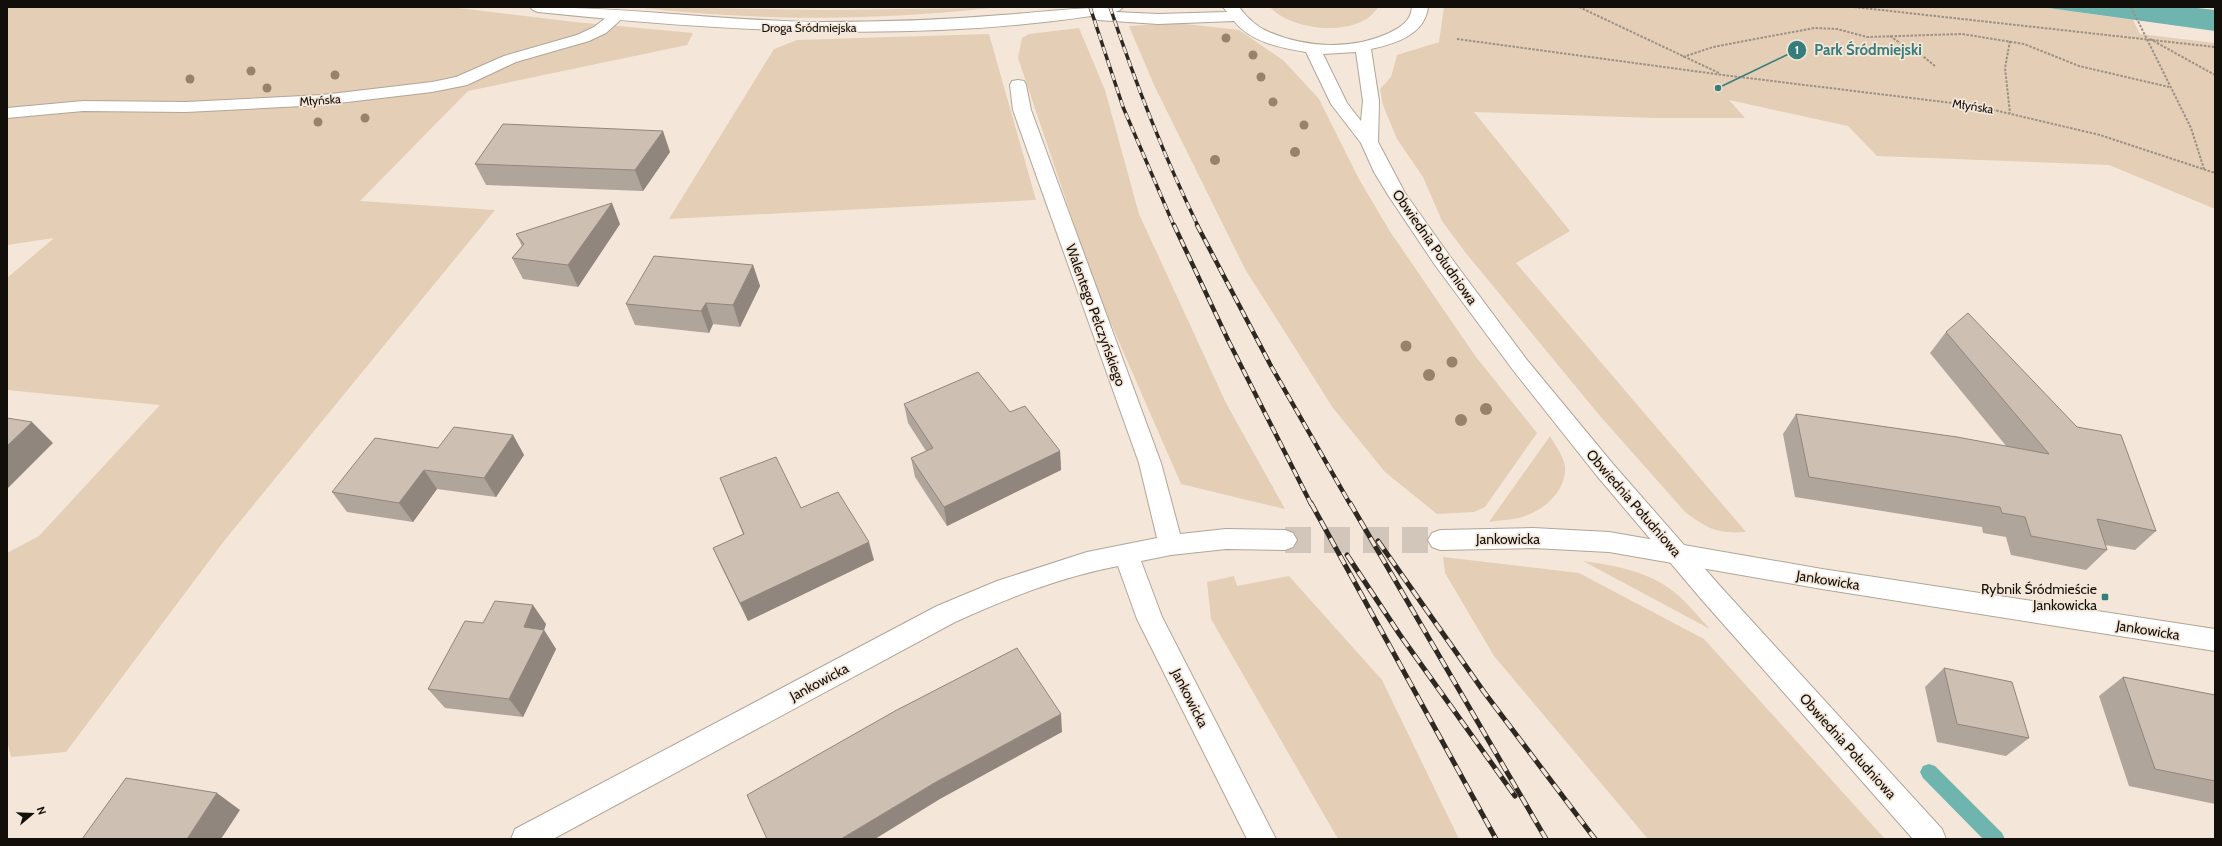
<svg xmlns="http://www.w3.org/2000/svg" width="2222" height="846" font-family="Cabin,sans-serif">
<rect width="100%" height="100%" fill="#f4e7d9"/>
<!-- green -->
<g fill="#e4ceb5">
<polygon points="7,7 450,7 575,22 693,33 687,45 468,91 360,201 495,210 224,541 66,752 11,757 7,740 7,553 39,536 160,405 7,390 7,278 54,238 7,245"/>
<path d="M 634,7 L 825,10 L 990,8 C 873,21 752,21 634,7 Z"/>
<path d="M 1270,7 L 1378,7 C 1360,38 1292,32 1270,7 Z"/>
<path d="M 1444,7 L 2041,7 L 2133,20 L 2140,34 L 2215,43 L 2215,209 L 2109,165 L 1877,156 L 1848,126 L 1729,100 L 1745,118 L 1655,118 L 1474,112 L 1570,231 L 1516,263 L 1746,532 C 1717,534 1709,529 1686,513 L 1600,416 L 1465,252 L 1442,221 L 1423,177 L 1397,139 L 1383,105 L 1380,89 L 1391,77 L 1397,55 L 1439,42 Z"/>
<polygon points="1176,23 1239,30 1284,61 1319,99 1359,179 1389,230 1476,357 1537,433 1485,507 1474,512 1437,514 1385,472 1333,408 1245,269 1154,85 1129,26"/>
<polygon points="1079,28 1105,90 1139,214 1226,403 1285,509 1181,484 1096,289 1018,58 1022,38 1029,34"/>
<polygon points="989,34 1036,200 669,219 774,49 797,40"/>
<path d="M 1550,436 C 1555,445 1563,455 1565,466 C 1567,492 1542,512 1519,518 C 1510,520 1499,520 1489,522 Z"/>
<polygon points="1443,557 1579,573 1704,639 1885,839 1648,839 1494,656 1445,573"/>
<path d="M 1583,561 C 1618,566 1653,572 1680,597 C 1691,607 1700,619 1710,629 Z"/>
<polygon points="1234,576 1237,586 1289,576 1382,680 1459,839 1338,839 1211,619 1207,582"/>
</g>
<!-- water -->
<polygon fill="#70b4af" points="2041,7 2188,7 2215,10 2215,31"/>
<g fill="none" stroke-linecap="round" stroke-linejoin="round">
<!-- stream -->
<polygon fill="#70b4af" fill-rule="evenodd" points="1929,764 1935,766 2002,833 2005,839 1983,839 1923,778 1920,772 1923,766"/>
<!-- street-tunnel -->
<polyline stroke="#d2c6ba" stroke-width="26" stroke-dasharray="26 13" stroke-linecap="butt" points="1285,540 1440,540"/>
<defs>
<polygon id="lane" points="617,11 622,13 625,16 606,33 589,41 516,62 467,85 432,92 322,105 186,112 83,111 7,118 7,108 83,101 186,102 322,95 432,82 456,77 504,56 577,35 594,27 612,13"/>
<g id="street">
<path d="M 1018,80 L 1024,81 L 1026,85 L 1031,110 L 1161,463 L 1180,534 L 1226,529 L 1285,530 L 1293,533 L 1297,540 L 1293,547 L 1285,550 L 1226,549 L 1171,555 L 1141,561 L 1162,617 L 1276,839 L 1247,839 L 1137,619 L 1118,566 C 1061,577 1008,598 955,622 L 553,839 L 511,839 L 515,829 L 937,606 L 997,581 L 1087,552 L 1157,538 L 1139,463 L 1013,110 L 1010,85 L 1012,81 Z"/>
<polygon points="1533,528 1609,532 1822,569 2215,629 2215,651 1822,589 1609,552 1533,548 1440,550 1432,547 1428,540 1432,533 1440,530"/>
</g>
<path id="secondary" d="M 530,7 C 627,7 723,21 820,22 C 881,22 941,20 1002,15 C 1042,12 1082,7 1123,7 L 1120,10 L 1115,12 L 1158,14 L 1227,12 L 1223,7 L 1239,7 C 1247,18 1257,27 1269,32 C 1306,48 1353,50 1389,33 C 1401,27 1411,21 1412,7 L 1428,7 C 1425,35 1394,44 1371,49 L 1379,101 L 1378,142 L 1405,193 L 1449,255 L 1527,360 L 1613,464 L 1720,586 L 1942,829 L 1946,839 L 1913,839 L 1702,600 L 1597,476 L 1513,370 L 1435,265 L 1388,195 L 1374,172 L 1361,143 L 1331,104 L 1306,52 C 1281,48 1250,42 1234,21 L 1158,24 L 1098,20 L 1091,16 C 909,43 720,31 538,12 L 533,10 ZM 1356,52 L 1363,101 L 1361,121 L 1347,103 L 1323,54 Z"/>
</defs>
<!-- lane casing -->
<use href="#lane" stroke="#b1a597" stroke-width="2"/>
<!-- street casing -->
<use href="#street" stroke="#b1a597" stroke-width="2"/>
<!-- secondary casing -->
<use href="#secondary" stroke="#b1a597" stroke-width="2"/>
<!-- path -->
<g stroke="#9a9086" stroke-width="2" stroke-dasharray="2.5 1.5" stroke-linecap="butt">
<polyline points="1579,7 1719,73"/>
<polyline points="1854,7 2215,47"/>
<polyline points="2131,7 2191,128 2204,169"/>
<polyline points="1890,36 1903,45 1914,49 1935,66"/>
<polyline points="1457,39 1723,75 1977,106 2100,135 2215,173"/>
<polyline points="2150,39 2215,75"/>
<polyline points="2010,41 2005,68 2010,113"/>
<polyline points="1683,57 1713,47 1814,28 1837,29 1867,37 1962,34 2024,44 2079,66 2169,87"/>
</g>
<!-- lane -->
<use href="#lane" fill="#fff" fill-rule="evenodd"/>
<!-- street -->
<use href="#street" fill="#fff" fill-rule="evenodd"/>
<!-- secondary -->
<use href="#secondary" fill="#fff" fill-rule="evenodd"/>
<defs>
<g id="rail-far2">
<polyline points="1090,7 1123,107 1174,226"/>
<path d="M 1110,7 C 1135,82 1163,154 1198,226"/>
</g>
<g id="rail-far1">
<polyline points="1174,225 1228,340 1311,504"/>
<polyline points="1197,225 1271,366 1350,504"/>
</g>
<g id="rail">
<polyline points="1311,503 1496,839"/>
<polyline points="1350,503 1546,839"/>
<polyline points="1378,541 1484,692 1595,839"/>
<polyline points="1347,555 1400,635 1515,796"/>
</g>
</defs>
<!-- rail-far2 casing -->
<use href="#rail-far2" stroke="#2d2822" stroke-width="3.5"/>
<!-- rail-far1 casing -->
<use href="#rail-far1" stroke="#2d2822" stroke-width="4.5"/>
<!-- rail casing -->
<use href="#rail" stroke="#2d2822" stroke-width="5"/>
<!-- rail-far2 -->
<use href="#rail-far2" stroke="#f4e7d9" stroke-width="2.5" stroke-dasharray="7" stroke-linecap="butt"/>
<!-- rail-far1 -->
<use href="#rail-far1" stroke="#f4e7d9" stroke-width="3" stroke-dasharray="8" stroke-linecap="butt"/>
<!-- rail -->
<use href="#rail" stroke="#f4e7d9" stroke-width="3.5" stroke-dasharray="10" stroke-linecap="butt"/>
</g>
<!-- trees -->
<g fill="#97836a">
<circle cx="1226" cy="38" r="4.5"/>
<circle cx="1253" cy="55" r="4.5"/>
<circle cx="251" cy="71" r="4.5"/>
<circle cx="335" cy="75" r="4.5"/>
<circle cx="1261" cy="77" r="4.5"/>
<circle cx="190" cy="79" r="4.5"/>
<circle cx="267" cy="88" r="4.5"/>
<circle cx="1273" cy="102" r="4.5"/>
<circle cx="365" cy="118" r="4.5"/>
<circle cx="318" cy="122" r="4.5"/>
<circle cx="1304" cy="125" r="4.5"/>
<circle cx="1295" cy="152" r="5"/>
<circle cx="1215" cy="160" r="5"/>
<circle cx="1406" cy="346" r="5.5"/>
<circle cx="1452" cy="362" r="5.5"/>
<circle cx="1429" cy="375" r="6"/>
<circle cx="1486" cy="409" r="6"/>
<circle cx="1461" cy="420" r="6"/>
</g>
<!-- wall -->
<g fill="#b0a59a">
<polygon points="670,152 643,191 486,185 475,164"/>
<polygon points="620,224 578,287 523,279 512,258 522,246 516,234"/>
<polygon points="753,265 760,286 740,327 713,324 709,333 635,325 626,304"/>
<polygon points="1946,332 2156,531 2135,550 2105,545 2107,550 2086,570 2011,555 2006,537 1983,533 1982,527 1795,497 1783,434 1796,414 2007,447 1930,353"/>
<polygon points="904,404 1010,412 1060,451 1061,470 947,526 915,477 911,458 926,451 908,423"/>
<polygon points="513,435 524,455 496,497 437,489 413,522 347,512 332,492 438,448"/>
<polygon points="720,478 801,508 874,560 748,621 721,566 713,548 743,534"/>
<polygon points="483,623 546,624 544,630 556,649 523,717 445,708 428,689"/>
<polygon points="1944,668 2029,738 2006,756 1937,742 1925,687"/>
<polygon points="2123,677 2215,695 2215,804 2129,786 2099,696"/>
</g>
<!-- shaded-wall -->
<g fill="#90867d">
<polygon points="663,131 670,152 643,191 635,170"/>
<polygon points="612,203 620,224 578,287 568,265"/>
<polygon points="753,265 760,286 740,327 733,305"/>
<polygon points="706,303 713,324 709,333 701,311"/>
<polygon points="32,422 53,443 7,489 7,446"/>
<polygon points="513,435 524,455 496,497 484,478"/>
<polygon points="1060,451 1061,470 947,526 944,507"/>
<polygon points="424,470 437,489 413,522 399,503"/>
<polygon points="869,542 874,560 748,621 740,603"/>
<polygon points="533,605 546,624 544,630 556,649 523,717 509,699 524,627"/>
<polygon points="1061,714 1062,732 940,799 875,839 841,839 936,782"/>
<polygon points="217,793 240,810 221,839 187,839"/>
</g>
<!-- building -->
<g fill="#cdc0b3" stroke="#90867d">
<polygon points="503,124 663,131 635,170 475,164"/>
<polygon points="612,203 568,265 512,258 524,244 516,234"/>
<polygon points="654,256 753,265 733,305 706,303 701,311 626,304"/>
<polygon points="1968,313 2077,427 2121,435 2156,531 2097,519 2107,550 2031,536 2025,517 2002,513 2000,507 1809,477 1796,414 1957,437 2049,454 1946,332"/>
<polygon points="978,372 1010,412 1025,406 1060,451 944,507 911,458 933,448 904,404"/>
<polygon points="7,418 32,422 7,446"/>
<polygon points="454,427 513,435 484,478 424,470 399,503 332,492 375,438 438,448"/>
<polygon points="776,457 801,508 838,492 869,542 740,603 713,548 744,534 720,478"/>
<polygon points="495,601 533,605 524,627 544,630 509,699 428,689 465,621 483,623"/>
<polygon points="1017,648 1061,714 936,782 841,839 767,839 747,795 895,711"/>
<polygon points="1944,668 2012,682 2029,738 1957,724"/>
<polygon points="2123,677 2215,695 2215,781 2155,769"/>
<polygon points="126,778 217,793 187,839 82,839"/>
</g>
<!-- markers -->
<rect fill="#367e7b" stroke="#f4e7d9" stroke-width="1.5" x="2101" y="593" width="8" height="8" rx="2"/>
<g text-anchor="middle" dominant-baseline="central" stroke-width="3.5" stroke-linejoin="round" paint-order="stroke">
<!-- far-street labels -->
<g font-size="12" fill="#120e09" stroke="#f4e7d9">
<text x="809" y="27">Droga Śródmiejska</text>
<text transform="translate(320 100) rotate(-4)">Młyńska</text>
<text transform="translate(1973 106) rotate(9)">Młyńska</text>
</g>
<!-- street labels -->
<g font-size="14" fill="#120e09" stroke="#f4e7d9">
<text transform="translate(1435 247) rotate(55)">Obwiednia Południowa</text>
<text transform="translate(1096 315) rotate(70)">Walentego Pełczyńskiego</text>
<text transform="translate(1634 503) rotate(49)">Obwiednia Południowa</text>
<text x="1508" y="539">Jankowicka</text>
<text transform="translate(1828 580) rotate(9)">Jankowicka</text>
<text transform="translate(2148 630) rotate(9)">Jankowicka</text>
<text transform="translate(819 682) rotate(-28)">Jankowicka</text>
<text transform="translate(1190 698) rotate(63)">Jankowicka</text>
<text transform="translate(1848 746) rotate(48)">Obwiednia Południowa</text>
</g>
<!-- poi labels -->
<g font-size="14" fill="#120e09" stroke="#f4e7d9" text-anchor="end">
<text x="2097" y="589">Rybnik Śródmieście<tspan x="2097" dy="16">Jankowicka</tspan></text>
</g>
</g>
<!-- callouts -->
<path fill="none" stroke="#367e7b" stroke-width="1.5" d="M1718 88L1797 50"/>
<g fill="#367e7b" stroke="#f4e7d9" stroke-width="1.5">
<circle cx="1718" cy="88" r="4"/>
<circle cx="1797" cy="50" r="10"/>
</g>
<g font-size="12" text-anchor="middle" font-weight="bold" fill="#fff">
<text x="1797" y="54">1</text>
</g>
<g font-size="15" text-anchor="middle" font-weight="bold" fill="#367e7b" stroke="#f4e7d9" stroke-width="3.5" stroke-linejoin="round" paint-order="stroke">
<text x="1868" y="55">Park Śródmiejski</text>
</g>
<!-- border -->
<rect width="2222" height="846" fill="none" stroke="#120e09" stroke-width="16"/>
<!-- north arrow -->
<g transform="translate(32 814) rotate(71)" stroke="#f4e7d9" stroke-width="3" paint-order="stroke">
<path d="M0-3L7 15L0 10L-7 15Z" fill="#120e09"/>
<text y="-6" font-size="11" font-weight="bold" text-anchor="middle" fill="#120e09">N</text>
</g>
</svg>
